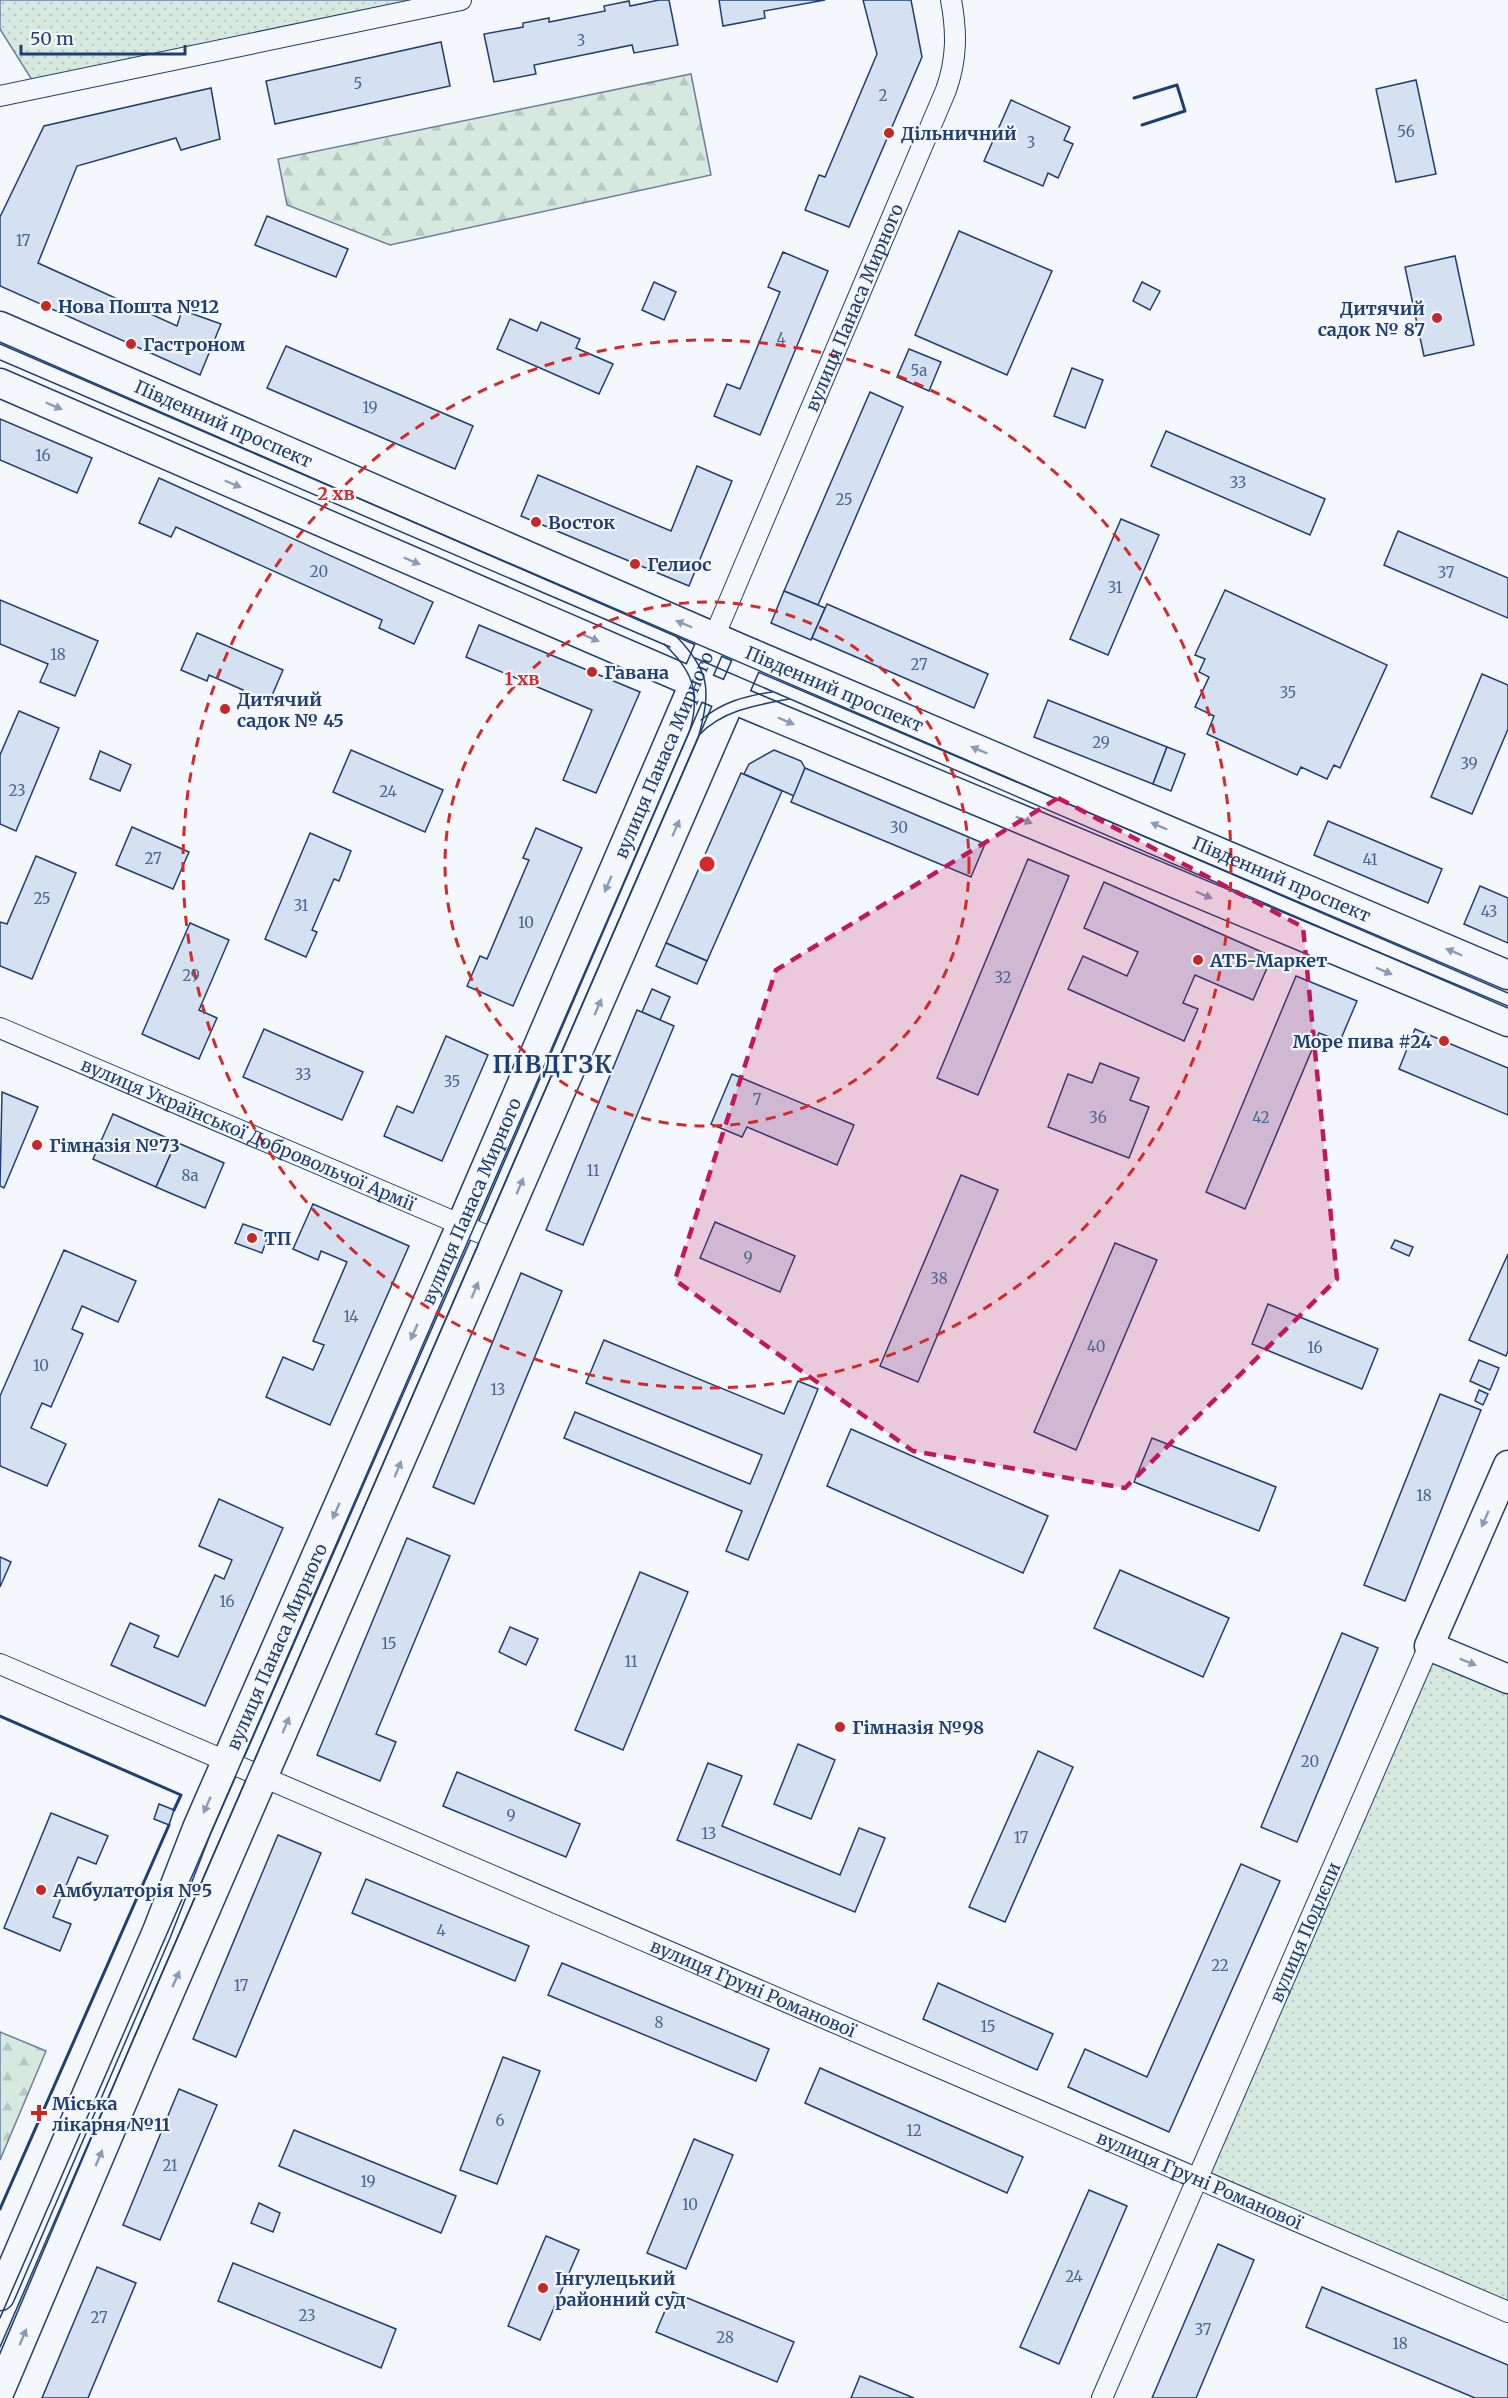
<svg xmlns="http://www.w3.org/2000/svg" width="1508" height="2398" font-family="Merriweather,serif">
<defs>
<pattern id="green-dots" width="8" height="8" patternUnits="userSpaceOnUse" patternTransform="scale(1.5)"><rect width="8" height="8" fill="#d7e8df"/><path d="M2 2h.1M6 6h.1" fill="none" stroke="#b8c8c3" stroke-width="1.8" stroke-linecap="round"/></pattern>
<pattern id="forest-firs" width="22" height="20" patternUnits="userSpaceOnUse" patternTransform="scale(1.5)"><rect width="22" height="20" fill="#d7e8df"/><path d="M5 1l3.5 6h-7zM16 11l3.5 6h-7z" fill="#b8c8c3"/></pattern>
</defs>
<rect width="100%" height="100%" fill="#f4f7fb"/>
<!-- green -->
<g fill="url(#green-dots)" stroke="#687fa3" stroke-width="1.5">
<polygon points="0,0 461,0 37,88 0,29"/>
<polygon points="1429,1646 1508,1679 1508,2312 1196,2179"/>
</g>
<!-- forest -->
<g fill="url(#forest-firs)" stroke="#687fa3" stroke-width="1.5">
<polygon points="691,74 711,175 390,245 287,205 278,159"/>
<polygon points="0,2032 46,2051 0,2160"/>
</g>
<!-- building -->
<g fill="#d5e0f0" stroke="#1d3f73" stroke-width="1.5">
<polygon points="659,0 669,0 678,45 634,53 632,45 534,65 536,74 494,82 484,34 523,27 523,23 549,18 549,22 605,11 604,6 629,1 630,6"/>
<polygon points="719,0 825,0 764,11 765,18 723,26"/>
<polygon points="863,0 911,0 922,57 849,227 805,210 819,175 825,177 877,54"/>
<polygon points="441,42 450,86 275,124 266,81"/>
<polygon points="1416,80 1436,174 1396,182 1376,89"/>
<polygon points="211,88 220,139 181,150 176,138 77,166 38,263 177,326 182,310 221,324 200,375 0,286 0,217 44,126"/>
<polygon points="1011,100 1070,127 1064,140 1073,144 1058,178 1048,173 1043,186 984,161"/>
<polygon points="267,216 348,249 336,277 255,245"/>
<polygon points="959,231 1052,271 1007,375 915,335"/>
<polygon points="783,252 828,271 760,435 714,416 727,384 740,389 780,292 768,287"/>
<polygon points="1455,256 1474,345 1424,356 1405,267"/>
<polygon points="654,282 676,292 664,320 642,310"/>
<polygon points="1142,282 1160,291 1150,310 1133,301"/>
<polygon points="510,319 537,331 541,322 580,339 576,348 613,364 599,394 497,349"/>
<polygon points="286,346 473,426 455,469 267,388"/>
<polygon points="909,349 941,362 929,391 897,377"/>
<polygon points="1072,368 1103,380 1085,428 1054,416"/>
<polygon points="870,392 903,407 818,605 784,591"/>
<polygon points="0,419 92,458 77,493 0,460"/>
<polygon points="1166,431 1325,499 1310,535 1151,466"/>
<polygon points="697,466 732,481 689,586 521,516 538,475 671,531"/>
<polygon points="159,478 433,602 414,644 379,628 382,620 176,527 171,537 139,523"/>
<polygon points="1121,519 1159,535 1108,655 1070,639"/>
<polygon points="1398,531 1508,578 1508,618 1384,565"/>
<polygon points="1225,590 1387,665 1340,768 1334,765 1327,779 1301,767 1297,775 1207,734 1214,716 1195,707 1209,677 1199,672 1205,659 1195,655"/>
<polygon points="784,591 825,608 811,640 771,623"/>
<polygon points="0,600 98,641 75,696 40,682 48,664 0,644"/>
<polygon points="827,604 988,674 974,708 812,638"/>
<polygon points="479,625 640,692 596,793 563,780 592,710 466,657"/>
<polygon points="197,633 283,670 267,707 241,695 243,690 209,675 207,681 181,670"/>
<polygon points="1482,674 1508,685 1508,729 1472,814 1431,797"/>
<polygon points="1048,700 1167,747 1153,784 1034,737"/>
<polygon points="19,711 59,728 16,831 0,824 0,755"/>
<polygon points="1167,747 1185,754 1171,791 1153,784"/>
<polygon points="351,750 443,790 425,832 333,792"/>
<polygon points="774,750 801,761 805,768 794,796 744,774 749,764"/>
<polygon points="100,751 131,765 120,791 90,779"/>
<polygon points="805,768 985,844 971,877 791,802"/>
<polygon points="741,773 782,791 707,961 666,943"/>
<polygon points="1328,821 1442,869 1428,903 1314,855"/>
<polygon points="132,827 189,852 173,889 116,865"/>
<polygon points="536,828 582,848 513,1006 467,986 480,956 487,959 529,860 523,858"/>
<polygon points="310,833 351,851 339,881 334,879 312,930 317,932 306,957 265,939"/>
<polygon points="36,856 76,873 32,979 0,966 0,922 7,924"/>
<polygon points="1028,859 1069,876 978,1095 937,1078"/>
<polygon points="1104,882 1264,953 1260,964 1267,968 1253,1000 1195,975 1183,1003 1198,1009 1184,1041 1068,989 1083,956 1127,976 1138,952 1084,928"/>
<polygon points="1480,886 1508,898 1508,943 1464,924"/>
<polygon points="190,923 229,940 199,1010 217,1018 199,1059 142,1034"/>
<polygon points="666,943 707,961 697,984 656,966"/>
<polygon points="1296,976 1357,1001 1340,1041 1319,1033 1245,1209 1206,1192"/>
<polygon points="652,989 670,997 660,1020 642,1012"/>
<polygon points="637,1010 674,1026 583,1245 546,1230"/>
<polygon points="264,1029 363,1072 342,1120 243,1077"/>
<polygon points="1415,1029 1508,1068 1508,1115 1399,1069"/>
<polygon points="446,1036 488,1055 442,1161 384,1136 397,1106 413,1113"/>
<polygon points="1100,1063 1139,1078 1130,1100 1149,1107 1129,1158 1048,1127 1068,1074 1092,1083"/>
<polygon points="732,1074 854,1125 837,1165 747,1127 742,1137 711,1124"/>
<polygon points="2,1092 38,1107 4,1188 0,1186"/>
<polygon points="113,1114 176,1142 156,1187 93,1159"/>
<polygon points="176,1142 224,1163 205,1208 156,1187"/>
<polygon points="961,1175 998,1190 918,1382 880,1366"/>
<polygon points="313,1204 409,1246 330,1425 266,1397 283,1357 313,1370 324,1345 313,1341 347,1262 321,1251 318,1260 293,1249"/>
<polygon points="715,1222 795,1256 780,1292 700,1258"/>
<polygon points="243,1224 269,1233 262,1253 235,1243"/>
<polygon points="1395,1240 1413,1247 1409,1256 1391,1248"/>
<polygon points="1115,1243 1157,1260 1076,1450 1034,1432"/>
<polygon points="64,1250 136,1281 118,1322 82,1306 72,1329 83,1334 51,1407 42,1403 31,1428 66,1444 47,1486 0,1466 0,1396"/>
<polygon points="1508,1254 1508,1351 1506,1356 1469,1340"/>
<polygon points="521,1273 562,1291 474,1504 433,1487"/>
<polygon points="1268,1304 1378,1349 1362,1389 1252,1344"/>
<polygon points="604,1340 784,1414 798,1381 818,1389 748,1560 726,1551 742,1511 564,1438 575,1412 750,1484 762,1455 586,1383"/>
<polygon points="1479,1360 1499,1368 1490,1390 1470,1381"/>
<polygon points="1479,1390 1488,1394 1483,1405 1475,1401"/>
<polygon points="1440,1394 1481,1410 1405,1601 1364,1585"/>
<polygon points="851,1429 1048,1516 1023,1573 827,1486"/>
<polygon points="1152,1438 1276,1487 1259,1531 1134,1482"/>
<polygon points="219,1499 283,1528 205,1706 111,1665 130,1623 159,1636 154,1647 178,1657 215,1575 224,1579 232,1560 199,1546"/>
<polygon points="407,1538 450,1556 376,1734 396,1742 380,1781 317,1755"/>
<polygon points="0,1557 11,1562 0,1587"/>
<polygon points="1120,1570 1229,1618 1203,1677 1094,1628"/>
<polygon points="640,1572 688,1592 623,1750 575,1730"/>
<polygon points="510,1627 538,1639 526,1665 499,1652"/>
<polygon points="1342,1633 1378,1648 1297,1842 1261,1827"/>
<polygon points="798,1744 835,1760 811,1819 774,1804"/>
<polygon points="1038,1751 1073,1767 1005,1922 969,1907"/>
<polygon points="708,1763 742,1776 722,1826 840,1875 859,1828 885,1838 855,1912 677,1840"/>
<polygon points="457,1772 580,1824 566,1857 443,1806"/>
<polygon points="159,1804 174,1810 169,1825 154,1819"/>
<polygon points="51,1813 108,1836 96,1864 78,1857 53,1917 71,1924 60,1951 4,1928"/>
<polygon points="278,1835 321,1853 236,2057 193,2039"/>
<polygon points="1241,1864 1280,1881 1169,2132 1068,2087 1085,2049 1147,2077"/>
<polygon points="366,1879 529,1946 515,1981 352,1913"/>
<polygon points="562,1963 769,2049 756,2081 548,1995"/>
<polygon points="938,1983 1053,2034 1037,2070 923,2019"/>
<polygon points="503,2057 540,2071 497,2184 460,2170"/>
<polygon points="820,2068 1023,2157 1007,2193 805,2103"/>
<polygon points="179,2089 217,2105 160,2240 123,2225"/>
<polygon points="294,2130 456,2196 441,2233 279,2166"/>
<polygon points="694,2139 733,2155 686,2269 647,2253"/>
<polygon points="1089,2190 1127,2206 1059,2364 1020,2347"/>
<polygon points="259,2203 280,2213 273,2232 251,2223"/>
<polygon points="546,2236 579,2250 540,2340 508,2326"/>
<polygon points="1218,2244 1254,2260 1196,2398 1152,2398"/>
<polygon points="233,2263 396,2329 381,2368 218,2301"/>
<polygon points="97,2267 136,2283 88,2398 42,2398"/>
<polygon points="1322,2287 1508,2365 1508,2398 1475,2398 1306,2327"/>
<polygon points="673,2292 794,2342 777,2382 656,2332"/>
<polygon points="860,2376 914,2398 851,2398"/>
</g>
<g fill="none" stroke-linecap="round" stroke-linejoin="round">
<defs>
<g id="minor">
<polyline points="0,96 461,0"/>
<path id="s1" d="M 714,637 L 946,90 C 957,59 957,32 951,0"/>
<path id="s2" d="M 0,1028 L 497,1240"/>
<path id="s3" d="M 0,1664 L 1508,2312"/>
<path id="s4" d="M 1102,2398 L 1429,1646"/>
</g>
<g id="secondary">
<path id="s5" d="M 0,326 L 751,653 L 1508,975"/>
<polyline points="0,383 694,683 1508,1022"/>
<polyline points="1508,1465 1429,1646 1508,1679"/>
<path id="s6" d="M 0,2296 L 157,1931 L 197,1828 L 461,1225 L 714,637"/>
<polyline points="0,2391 146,2047 751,653"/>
</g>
</defs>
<!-- minor casing -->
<use href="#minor" stroke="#1d3f73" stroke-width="22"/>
<!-- secondary casing -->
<use href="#secondary" stroke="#1d3f73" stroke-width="31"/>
<!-- minor -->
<use href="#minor" stroke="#f4f7fb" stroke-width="20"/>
<!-- secondary -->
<use href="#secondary" stroke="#f4f7fb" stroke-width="28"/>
<!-- tram -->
<g stroke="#1d3f73" stroke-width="1.5">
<polyline points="0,344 1508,993"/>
<polyline points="0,360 670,647"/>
<polyline points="695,658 1508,1008"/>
<path d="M 701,720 C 722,702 745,696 772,692"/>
<path d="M 699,735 C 723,710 757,705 789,699"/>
<path d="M 0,2318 L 690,730 C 701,692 692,670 664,644"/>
<path d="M 0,2347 L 699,735 C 711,689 710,671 676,636"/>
</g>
<!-- wall -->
<g stroke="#1d3f73" stroke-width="3">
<polyline points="1134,98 1177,85 1185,111 1142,125"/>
<polyline points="0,1716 181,1795 174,1810"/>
<polyline points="0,2209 169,1825"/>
</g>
</g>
<!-- one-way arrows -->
<defs><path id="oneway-solid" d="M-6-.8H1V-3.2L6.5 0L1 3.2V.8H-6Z" transform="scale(1.5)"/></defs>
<g fill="#889bb7">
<use href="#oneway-solid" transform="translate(54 406) rotate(23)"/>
<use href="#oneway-solid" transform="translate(233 484) rotate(23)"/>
<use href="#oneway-solid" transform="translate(412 561) rotate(23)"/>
<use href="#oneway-solid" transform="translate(684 624) rotate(-157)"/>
<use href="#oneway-solid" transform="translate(591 638) rotate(23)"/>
<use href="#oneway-solid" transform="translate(786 721) rotate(23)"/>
<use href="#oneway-solid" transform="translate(979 750) rotate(-157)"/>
<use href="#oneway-solid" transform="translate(1024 820) rotate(23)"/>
<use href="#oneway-solid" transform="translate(1159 826) rotate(-157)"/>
<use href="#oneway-solid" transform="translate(676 828) rotate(-66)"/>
<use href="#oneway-solid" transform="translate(608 884) rotate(113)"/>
<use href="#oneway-solid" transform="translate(1204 895) rotate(23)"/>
<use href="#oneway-solid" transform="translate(1454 952) rotate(-157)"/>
<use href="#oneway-solid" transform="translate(1384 971) rotate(23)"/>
<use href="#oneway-solid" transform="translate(598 1007) rotate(-67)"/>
<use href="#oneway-solid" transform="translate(520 1186) rotate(-67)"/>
<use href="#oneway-solid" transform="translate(475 1290) rotate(-67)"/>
<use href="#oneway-solid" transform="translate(414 1332) rotate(114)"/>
<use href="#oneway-solid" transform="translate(398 1469) rotate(-67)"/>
<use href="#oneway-solid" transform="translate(336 1511) rotate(114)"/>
<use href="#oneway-solid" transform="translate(1485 1519) rotate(114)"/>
<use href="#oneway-solid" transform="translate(1468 1662) rotate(22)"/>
<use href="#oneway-solid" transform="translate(286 1725) rotate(-67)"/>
<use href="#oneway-solid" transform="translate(207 1805) rotate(114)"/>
<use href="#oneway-solid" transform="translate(176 1979) rotate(-66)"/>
<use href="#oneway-solid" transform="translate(99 2158) rotate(-67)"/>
<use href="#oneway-solid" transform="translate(23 2337) rotate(-67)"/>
</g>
<!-- marked area -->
<path fill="#c2185b" fill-opacity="0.2" stroke="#c2185b" stroke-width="4.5" stroke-dasharray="12 8" stroke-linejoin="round" d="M 1058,798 L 1303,927 L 1337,1279 L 1125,1488 L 913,1451 L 675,1280 L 776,970 Z"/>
<!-- distance rings -->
<g fill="none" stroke="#d62828" stroke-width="3" stroke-dasharray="10 8">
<circle cx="707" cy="864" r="262"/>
<circle cx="707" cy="864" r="524"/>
</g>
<!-- markers -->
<g fill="#c62828" stroke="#f4f7fb" stroke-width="2">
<circle cx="889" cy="133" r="6"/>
<circle cx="46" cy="306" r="6"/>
<circle cx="1437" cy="318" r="6"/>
<circle cx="131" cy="344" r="6"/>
<circle cx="536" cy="522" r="6"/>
<circle cx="635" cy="564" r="6"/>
<circle cx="592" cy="672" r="6"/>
<circle cx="225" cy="709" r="6"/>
<circle cx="1198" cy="960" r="6"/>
<circle cx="1444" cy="1041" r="6"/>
<circle cx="37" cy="1145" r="6"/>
<circle cx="252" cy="1238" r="6"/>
<circle cx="840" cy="1727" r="6"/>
<circle cx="41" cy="1890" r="6"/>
<path d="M36 2104h6v6h6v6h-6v6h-6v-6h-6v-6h6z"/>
<circle cx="543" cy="2288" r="6"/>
</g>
<g text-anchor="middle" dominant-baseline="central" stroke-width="4.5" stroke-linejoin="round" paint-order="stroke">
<!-- number labels -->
<g font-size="15" fill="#4b6792">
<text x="581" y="40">3</text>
<text x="358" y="83">5</text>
<text x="883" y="95">2</text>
<text x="1406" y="131">56</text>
<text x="1031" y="142">3</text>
<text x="23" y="240">17</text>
<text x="781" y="338">4</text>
<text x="919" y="370">5а</text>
<text x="370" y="407">19</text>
<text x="43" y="455">16</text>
<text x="1238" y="482">33</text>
<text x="844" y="499">25</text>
<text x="319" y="571">20</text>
<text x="1446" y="572">37</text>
<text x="1115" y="587">31</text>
<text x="58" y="654">18</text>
<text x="919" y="664">27</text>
<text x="1288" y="692">35</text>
<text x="1101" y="742">29</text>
<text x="1469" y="763">39</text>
<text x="17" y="790">23</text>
<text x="388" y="791">24</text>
<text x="899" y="827">30</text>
<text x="153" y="858">27</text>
<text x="1370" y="859">41</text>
<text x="42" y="898">25</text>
<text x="301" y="905">31</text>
<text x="1489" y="911">43</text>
<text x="526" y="922">10</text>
<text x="191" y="975">29</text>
<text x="1003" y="977">32</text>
<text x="303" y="1074">33</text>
<text x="452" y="1081">35</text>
<text x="757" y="1099">7</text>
<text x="1098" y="1117">36</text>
<text x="1261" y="1117">42</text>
<text x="593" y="1170">11</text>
<text x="190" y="1175">8а</text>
<text x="748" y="1257">9</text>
<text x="939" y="1278">38</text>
<text x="351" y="1316">14</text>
<text x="1096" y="1346">40</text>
<text x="1315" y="1347">16</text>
<text x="41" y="1365">10</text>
<text x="498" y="1389">13</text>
<text x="1424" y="1495">18</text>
<text x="227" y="1601">16</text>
<text x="389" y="1643">15</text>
<text x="631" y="1661">11</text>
<text x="1310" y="1761">20</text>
<text x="511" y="1815">9</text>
<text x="709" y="1833">13</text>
<text x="1021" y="1837">17</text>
<text x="441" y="1930">4</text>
<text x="1220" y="1965">22</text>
<text x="241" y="1985">17</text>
<text x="659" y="2022">8</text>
<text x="988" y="2026">15</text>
<text x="500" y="2120">6</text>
<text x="914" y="2130">12</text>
<text x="170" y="2165">21</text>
<text x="368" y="2181">19</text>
<text x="690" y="2204">10</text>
<text x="1074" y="2276">24</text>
<text x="307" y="2315">23</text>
<text x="99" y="2317">27</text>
<text x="1203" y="2329">37</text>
<text x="725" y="2337">28</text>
<text x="1400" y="2343">18</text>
</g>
<!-- poi labels -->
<g font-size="18" font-weight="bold" fill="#1d3f73" stroke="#f4f7fb" text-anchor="start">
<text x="901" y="133">Дільничний</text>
<text x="58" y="306">Нова Пошта №12</text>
<text x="1425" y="308" text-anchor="end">Дитячий<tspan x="1425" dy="21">садок № 87</tspan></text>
<text x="143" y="344">Гастроном</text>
<text x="548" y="522">Восток</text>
<text x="647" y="564">Гелиос</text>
<text x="604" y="672">Гавана</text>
<text x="237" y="699">Дитячий<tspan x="237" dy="21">садок № 45</tspan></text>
<text x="1210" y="960">АТБ-Маркет</text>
<text x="1432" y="1041" text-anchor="end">Море пива #24</text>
<text x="49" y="1145">Гімназія №73</text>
<text x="264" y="1238">ТП</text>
<text x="852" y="1727">Гімназія №98</text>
<text x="53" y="1890">Амбулаторія №5</text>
<text x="52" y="2103">Міська<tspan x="52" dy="21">лікарня №11</tspan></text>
<text x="555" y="2278">Інгулецький<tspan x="555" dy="21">районний суд</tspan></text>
</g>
<!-- street labels -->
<g font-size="18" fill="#1d3f73" stroke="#f4f7fb">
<text stroke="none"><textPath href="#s1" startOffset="358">вулиця Панаса Мирного</textPath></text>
<text stroke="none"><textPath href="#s5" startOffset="244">Південний проспект</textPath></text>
<text stroke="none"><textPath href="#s5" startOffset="910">Південний проспект</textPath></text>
<text stroke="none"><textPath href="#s6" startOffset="1678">вулиця Панаса Мирного</textPath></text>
<text stroke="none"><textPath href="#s5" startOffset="1396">Південний проспект</textPath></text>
<text stroke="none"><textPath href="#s2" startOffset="270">вулиця Української Добровольчої Армії</textPath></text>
<text stroke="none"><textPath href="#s6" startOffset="1192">вулиця Панаса Мирного</textPath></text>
<text stroke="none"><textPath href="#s6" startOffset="706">вулиця Панаса Мирного</textPath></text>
<text stroke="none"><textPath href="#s4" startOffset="508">вулиця Подлєпи</textPath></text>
<text stroke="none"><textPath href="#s3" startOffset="820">вулиця Груні Романової</textPath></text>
<text stroke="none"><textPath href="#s3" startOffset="1306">вулиця Груні Романової</textPath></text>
</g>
<!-- district labels -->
<g font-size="24" font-weight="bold" letter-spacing="1.5" fill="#1d3f73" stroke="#f4f7fb">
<text x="553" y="1064">ПІВДГЗК</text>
</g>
</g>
<circle cx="707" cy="864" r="9" fill="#d62828" stroke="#f4f7fb" stroke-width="3"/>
<g font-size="18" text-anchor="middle" font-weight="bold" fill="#d62828" stroke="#f4f7fb" stroke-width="4.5" stroke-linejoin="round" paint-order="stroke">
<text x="336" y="500">2 хв</text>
<text x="522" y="685">1 хв</text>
</g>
<!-- scale -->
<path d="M21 45v9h164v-9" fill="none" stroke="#1d3f73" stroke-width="3"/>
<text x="30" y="45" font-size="18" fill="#1d3f73" stroke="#f4f7fb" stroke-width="4.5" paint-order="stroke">50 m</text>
</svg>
